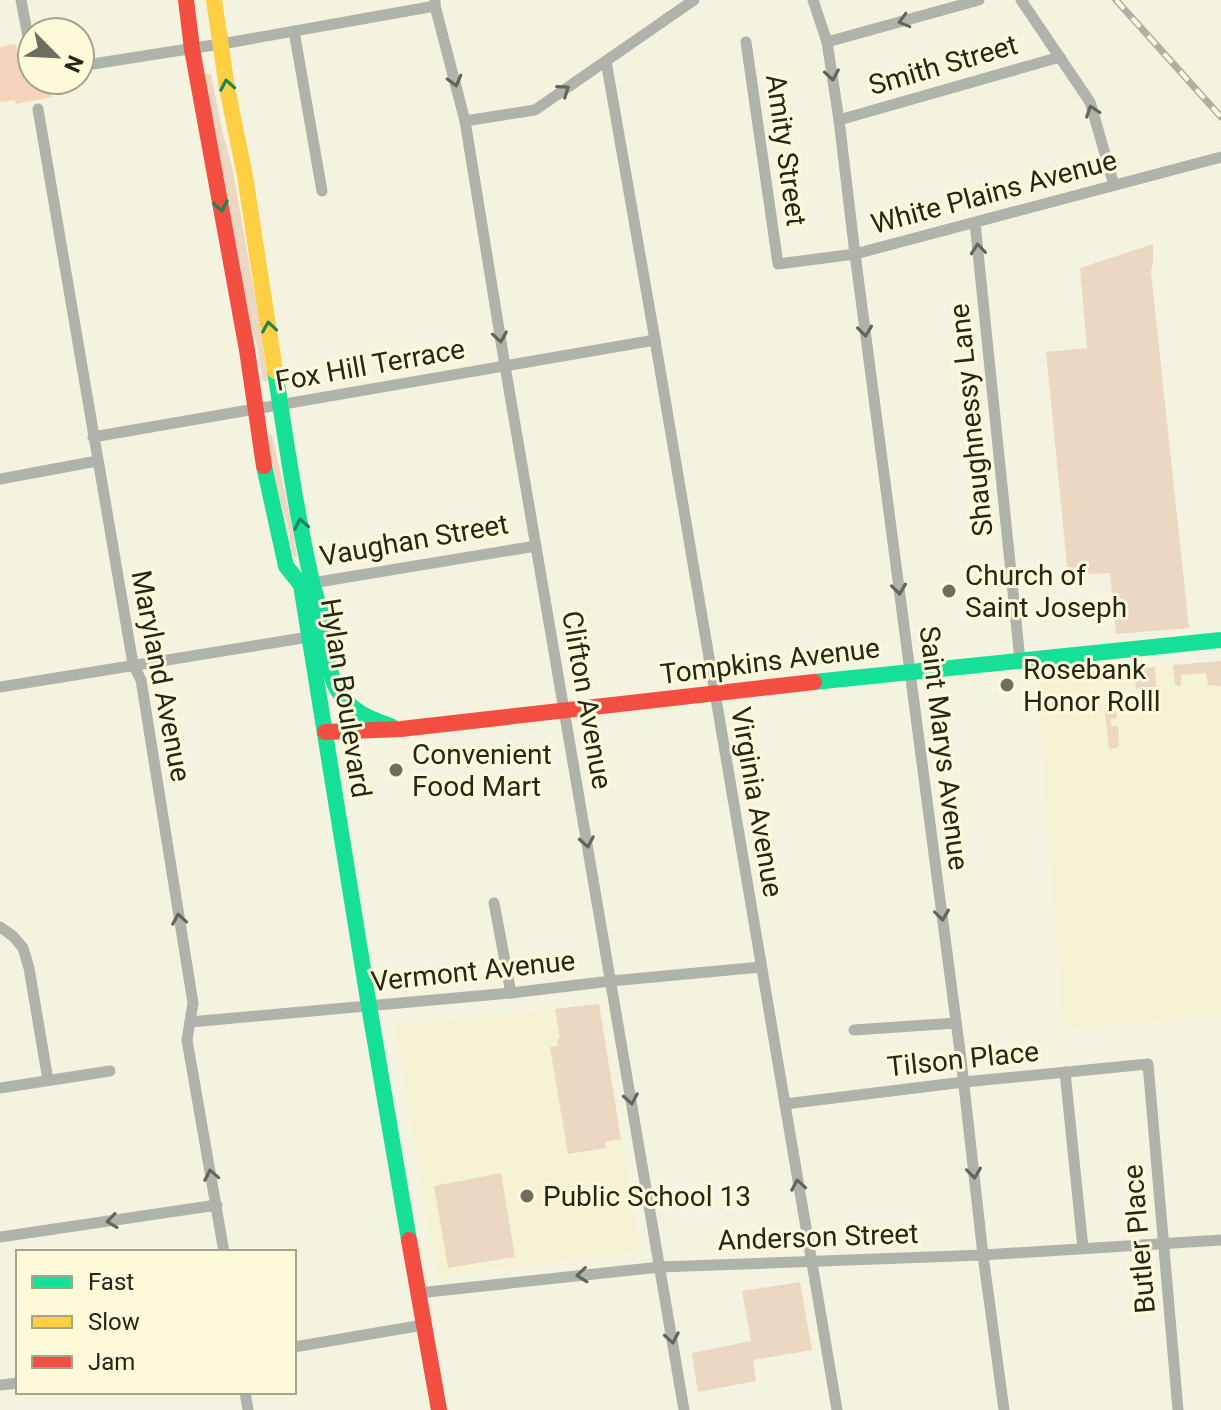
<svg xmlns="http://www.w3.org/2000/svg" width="1221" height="1410" font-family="Roboto,sans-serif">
<rect width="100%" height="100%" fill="#f4f3e0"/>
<!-- built -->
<g fill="#f5f3d3">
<polygon points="1221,661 1221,1015 1064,1030 1037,678"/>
<polygon points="599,1004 640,1252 437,1276 395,1025"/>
</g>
<!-- green -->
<g fill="#ecd7c3">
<polygon points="206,74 211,74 222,130 232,166 259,319 268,381 263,381 257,346 246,303 204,76"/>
<polygon points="1153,244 1153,262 1151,272 1189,628 1116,634 1110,573 1068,575 1046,352 1087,348 1080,268"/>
<polygon points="268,434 272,435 290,516 297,556 293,557 287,522 272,474"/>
<polygon points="1221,661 1221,686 1208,685 1206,673 1181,675 1181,686 1178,686 1175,684 1173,665"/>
<polygon points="1155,667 1156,687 1136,689 1134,669"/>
<polygon points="1107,708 1113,708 1116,712 1117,718 1111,719 1111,726 1118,726 1119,745 1116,748 1109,749 1105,713"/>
<polygon points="599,1004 621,1139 605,1142 606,1148 568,1154 550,1047 558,1046 557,1039 560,1038 555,1009"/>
<polygon points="501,1173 515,1257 448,1268 434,1186"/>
<polygon points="800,1282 812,1350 753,1360 756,1381 698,1392 692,1353 751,1341 742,1291"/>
</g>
<!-- forest -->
<path fill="#f5d4ba" d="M 15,44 C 21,64 25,84 50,83 L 52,97 L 16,104 L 15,100 L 0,102 L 0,47 Z"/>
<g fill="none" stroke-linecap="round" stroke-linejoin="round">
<!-- street -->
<g stroke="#afb3a9" stroke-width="11">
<polyline points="21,0 32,58"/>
<polyline points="435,0 435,6 465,121 505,366 684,1410"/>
<polyline points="813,0 827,42 839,120 855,254 961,1059 983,1255 1004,1410"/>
<polyline points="1021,0 1090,102 1114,185"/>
<polyline points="294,31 322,191"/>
<polyline points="746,42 778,264 855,254 1221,157"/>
<polyline points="827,42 979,0"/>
<polyline points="606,61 655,340 837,1410"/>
<polyline points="80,66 233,42 435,6"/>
<polyline points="38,109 133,664 141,680 193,1003 187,1040 224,1252"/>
<polyline points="839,120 1060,57"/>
<polyline points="465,121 535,110 694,0"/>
<polyline points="975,223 1020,660"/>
<polyline points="93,437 655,340"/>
<polyline points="0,479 97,461"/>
<polyline points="312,583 536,546"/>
<polyline points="0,687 309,637"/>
<polyline points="494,903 511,993"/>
<polyline points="0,927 13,936 23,948 29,968 48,1080"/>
<polyline points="190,1022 511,993 611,981 761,967"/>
<polyline points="854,1030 956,1023"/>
<polyline points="1065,1072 1083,1248"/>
<polyline points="0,1088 110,1071"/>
<polyline points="785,1104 964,1082 1148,1064 1178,1410"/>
<polyline points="0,1237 217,1205"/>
<polyline points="418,1293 660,1267 983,1255 1221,1240"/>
<polyline points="294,1347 423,1325"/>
<polyline points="0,1385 18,1383"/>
<polyline points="245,1392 248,1410"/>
</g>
<!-- fast -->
<g stroke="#16e098" stroke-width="16">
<path d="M 275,371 C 286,441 296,512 312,582 C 315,594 319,605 322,617 C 327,641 326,668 337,689 C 349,710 369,719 391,726"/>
<polyline points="264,466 286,566 301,585 369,1006 409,1240"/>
<polyline points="814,682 1221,640"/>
</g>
<!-- slow -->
<polyline stroke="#ffcf43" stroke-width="16" points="214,0 227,88 245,176 275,371"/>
<!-- jam -->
<g stroke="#f24e42" stroke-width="16">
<polyline points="186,0 192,49 247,350 264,466"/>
<polyline points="325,732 401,729 814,682"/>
<polyline points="409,1240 439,1410"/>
</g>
<defs>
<polyline id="rail" points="1116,0 1221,117"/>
</defs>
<!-- rail casing -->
<use href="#rail" stroke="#aeb0a4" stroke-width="7"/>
<!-- rail -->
<use href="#rail" stroke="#fcfad8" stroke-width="4" stroke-dasharray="12" stroke-linecap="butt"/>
</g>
<!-- one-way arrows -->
<defs><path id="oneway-chevron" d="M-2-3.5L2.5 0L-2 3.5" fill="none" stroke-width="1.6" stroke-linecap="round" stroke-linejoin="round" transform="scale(2)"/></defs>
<g stroke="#64655a">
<use href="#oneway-chevron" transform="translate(904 21) rotate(164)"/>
<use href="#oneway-chevron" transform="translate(832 75) rotate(81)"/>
<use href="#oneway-chevron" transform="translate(455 81) rotate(75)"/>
<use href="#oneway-chevron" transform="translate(564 90) rotate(-35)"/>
<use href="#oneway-chevron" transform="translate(1092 111) rotate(-109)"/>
<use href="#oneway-chevron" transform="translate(978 249) rotate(-96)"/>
<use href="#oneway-chevron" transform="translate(865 331) rotate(83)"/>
<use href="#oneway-chevron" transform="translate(500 337) rotate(81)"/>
<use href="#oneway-chevron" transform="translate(899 589) rotate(83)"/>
<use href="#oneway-chevron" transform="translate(587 842) rotate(80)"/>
<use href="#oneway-chevron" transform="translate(942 915) rotate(83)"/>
<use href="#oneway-chevron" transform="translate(179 919) rotate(-99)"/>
<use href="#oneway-chevron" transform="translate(631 1099) rotate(80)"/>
<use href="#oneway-chevron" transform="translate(974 1173) rotate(83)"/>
<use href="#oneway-chevron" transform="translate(211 1175) rotate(-101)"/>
<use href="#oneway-chevron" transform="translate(798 1185) rotate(-100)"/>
<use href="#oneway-chevron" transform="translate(112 1221) rotate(172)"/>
<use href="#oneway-chevron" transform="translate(582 1275) rotate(174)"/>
<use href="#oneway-chevron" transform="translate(672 1338) rotate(80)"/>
</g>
<g stroke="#1e8358">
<use href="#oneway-chevron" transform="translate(227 85) rotate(-100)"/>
<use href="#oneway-chevron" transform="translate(221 206) rotate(80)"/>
<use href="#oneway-chevron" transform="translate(269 327) rotate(-99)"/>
<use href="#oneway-chevron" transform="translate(301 524) rotate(-100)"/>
</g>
<!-- markers -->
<g fill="#6e6e5f" stroke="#fcfad8" stroke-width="3">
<circle cx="949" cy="591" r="8"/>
<circle cx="1007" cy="685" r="8"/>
<circle cx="396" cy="770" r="8"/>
<circle cx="527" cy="1196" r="8"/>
</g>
<g text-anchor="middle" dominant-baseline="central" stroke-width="6" stroke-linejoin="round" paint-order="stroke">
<!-- street labels -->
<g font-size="28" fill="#262619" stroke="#fcfad8">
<text transform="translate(943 65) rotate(-16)">Smith Street</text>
<text transform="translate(786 150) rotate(82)">Amity Street</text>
<text transform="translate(994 192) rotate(-15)">White Plains Avenue</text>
<text transform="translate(370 365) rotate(-10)">Fox Hill Terrace</text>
<text transform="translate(971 420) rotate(-96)">Shaughnessy Lane</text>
<text transform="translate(414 540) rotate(-10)">Vaughan Street</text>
<text transform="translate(770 661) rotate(-7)">Tompkins Avenue</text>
<text transform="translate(161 676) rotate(79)">Maryland Avenue</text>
<text transform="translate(346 698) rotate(81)">Hylan Boulevard</text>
<text transform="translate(587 700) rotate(80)">Clifton Avenue</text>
<text transform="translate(944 748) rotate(83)">Saint Marys Avenue</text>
<text transform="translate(757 802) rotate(80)">Virginia Avenue</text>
<text transform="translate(473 971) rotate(-6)">Vermont Avenue</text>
<text transform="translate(963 1059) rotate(-6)">Tilson Place</text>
<text transform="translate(818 1237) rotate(-2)">Anderson Street</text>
<text transform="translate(1139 1239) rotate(-95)">Butler Place</text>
</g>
<!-- poi labels -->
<g font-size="28" fill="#262619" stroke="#fcfad8" text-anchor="start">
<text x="965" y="575">Church of<tspan x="965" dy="32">Saint Joseph</tspan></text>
<text x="1023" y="669">Rosebank<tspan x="1023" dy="32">Honor Rolll</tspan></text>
<text x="412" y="754">Convenient<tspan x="412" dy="32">Food Mart</tspan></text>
<text x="543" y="1196">Public School 13</text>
</g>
</g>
<!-- legend -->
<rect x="16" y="1250" width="280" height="144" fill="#fcfad8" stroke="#a6a58c" stroke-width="2"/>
<rect x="32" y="1276" width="40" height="12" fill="#16e098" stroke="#a6a58c" stroke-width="2"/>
<text x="88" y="1290" font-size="24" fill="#262619">Fast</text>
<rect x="32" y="1316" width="40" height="12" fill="#ffcf43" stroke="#a6a58c" stroke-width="2"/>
<text x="88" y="1330" font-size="24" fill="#262619">Slow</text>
<rect x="32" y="1356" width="40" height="12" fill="#f24e42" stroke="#a6a58c" stroke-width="2"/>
<text x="88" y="1370" font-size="24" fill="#262619">Jam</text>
<!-- north arrow -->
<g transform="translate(56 56) rotate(114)"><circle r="38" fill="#fcfad8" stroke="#a6a58c" stroke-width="2"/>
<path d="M0-6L14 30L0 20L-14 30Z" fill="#6e6e5f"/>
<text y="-12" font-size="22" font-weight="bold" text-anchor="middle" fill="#262619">N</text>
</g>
</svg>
